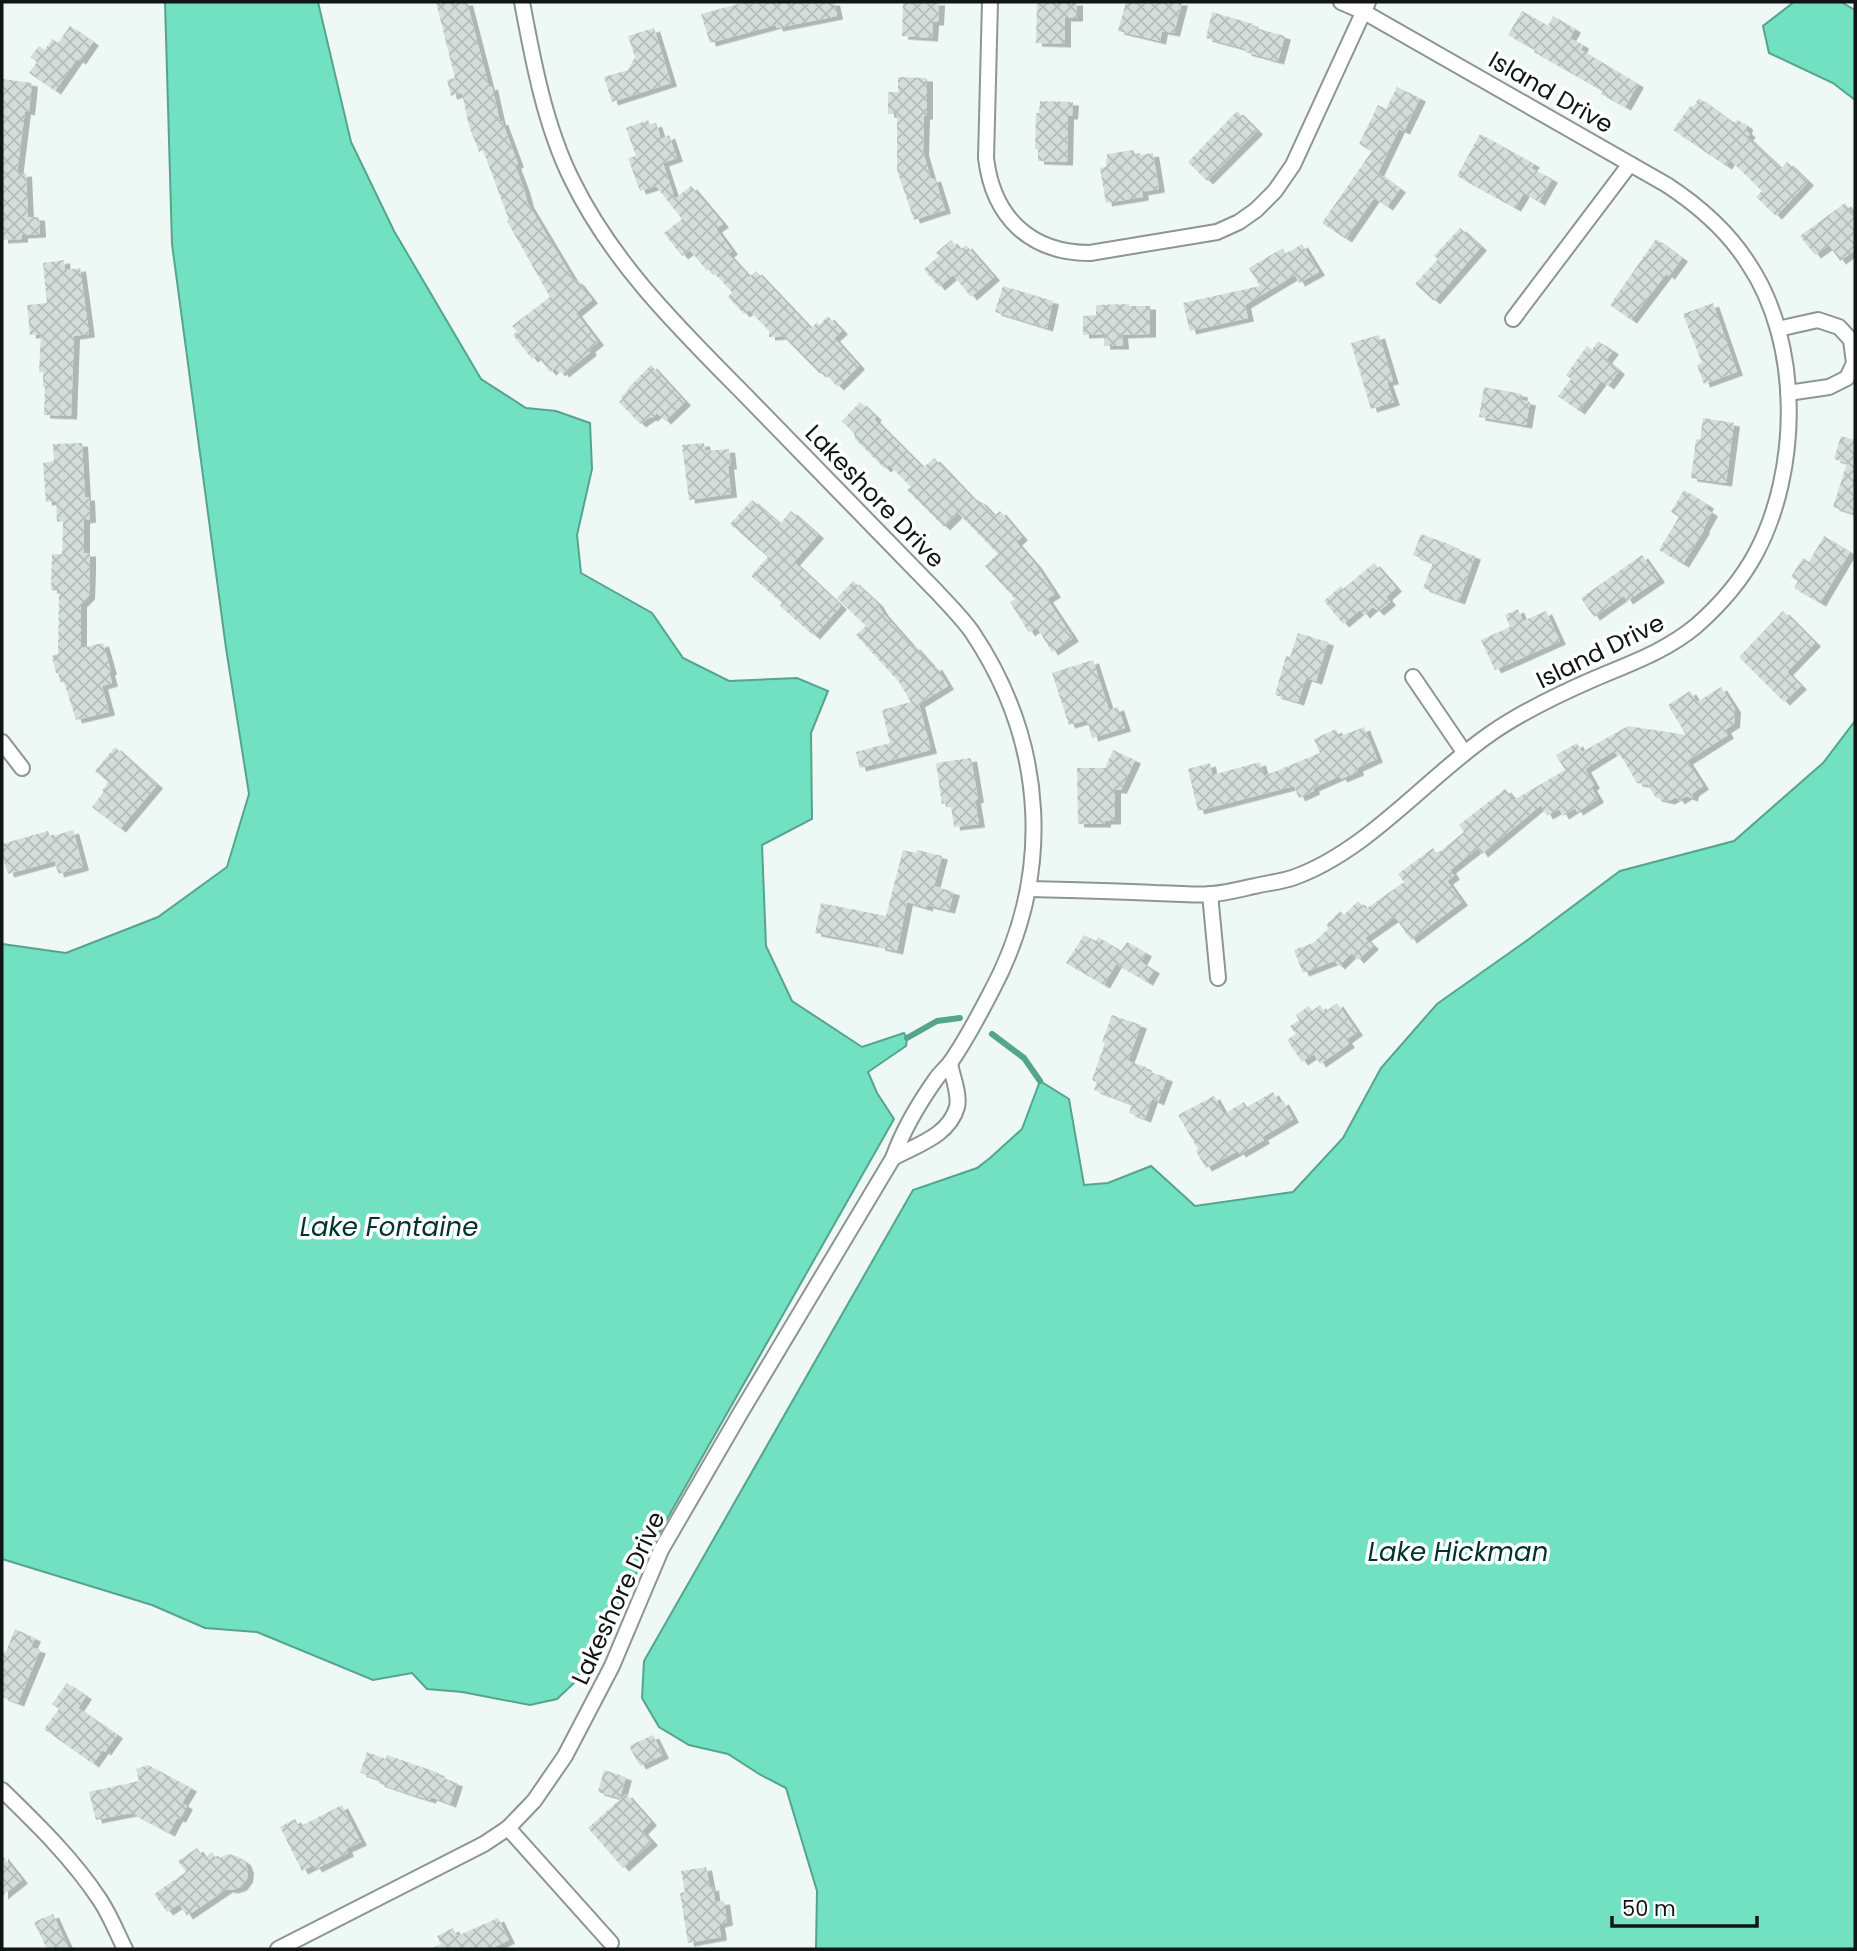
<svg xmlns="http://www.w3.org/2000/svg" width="1857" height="1951" font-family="Poppins,sans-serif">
<defs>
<pattern id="building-cross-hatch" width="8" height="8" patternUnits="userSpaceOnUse" patternTransform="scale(1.75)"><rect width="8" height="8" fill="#d3ddd9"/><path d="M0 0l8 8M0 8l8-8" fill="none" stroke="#b4bdb9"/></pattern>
<filter id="shadow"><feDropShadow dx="6" dy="3.5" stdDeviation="0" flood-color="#0004"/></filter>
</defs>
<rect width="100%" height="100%" fill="#eef8f4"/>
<!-- water -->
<g fill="#72e1c2" stroke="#55a48e" stroke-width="2">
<polygon points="165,2 318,2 351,142 394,231 481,379 526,408 556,411 590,423 592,469 577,535 581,573 652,613 683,658 729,681 797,678 828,691 811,733 812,819 762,845 766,946 792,1001 862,1047 904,1033 907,1038 906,1046 868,1072 877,1093 894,1119 574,1683 557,1699 530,1705 462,1692 427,1689 412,1673 373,1680 257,1632 205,1628 152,1605 2,1559 2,944 66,953 158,917 227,867 249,794 226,648 172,244"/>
<polygon points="1794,2 1841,2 1855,10 1855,100 1833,83 1769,53 1763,26"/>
<polygon points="1855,721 1855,1949 816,1949 817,1891 786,1788 759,1774 728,1754 689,1745 659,1727 642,1698 644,1661 913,1190 977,1168 990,1158 1022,1129 1040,1081 1069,1099 1084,1185 1108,1183 1151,1166 1195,1206 1293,1192 1343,1138 1381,1068 1437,1004 1529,939 1620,871 1734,841 1823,763"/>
</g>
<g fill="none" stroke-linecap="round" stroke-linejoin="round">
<!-- stream -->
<g stroke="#55a48e" stroke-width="6">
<polyline points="992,1034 1024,1058 1040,1081"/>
<polyline points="907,1038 937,1021 960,1018"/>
</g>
</g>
<!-- building -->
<g fill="url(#building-cross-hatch)" filter="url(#shadow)">
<polygon points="436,2 467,2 489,87 492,86 500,122 502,121 518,164 515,165 524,189 528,204 573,279 578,282 592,300 576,313 598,342 589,349 591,352 563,374 561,371 559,373 555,368 550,372 537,355 532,359 513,335 517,332 512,326 550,297 507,221 509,220 483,150 479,152 469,126 462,93 451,96 447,80 455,78"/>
<polygon points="746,2 834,2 837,16 777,28 776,25 710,43 701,14"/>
<polygon points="903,2 939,2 938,22 933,22 932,38 902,36"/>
<polygon points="1037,2 1077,2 1077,18 1065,18 1065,44 1036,43"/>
<polygon points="1126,2 1182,2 1174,33 1162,31 1160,41 1118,31"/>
<polygon points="1522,11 1548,26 1553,16 1575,29 1570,38 1583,45 1581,50 1638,84 1625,107 1601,94 1603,91 1534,52 1535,50 1508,35"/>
<polygon points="1212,12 1253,24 1252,27 1285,36 1278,61 1245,52 1246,49 1206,38"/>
<polygon points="70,26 93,42 80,61 77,59 55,91 29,73 37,62 30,57 39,46 45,50 52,39 58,43"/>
<polygon points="654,28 671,83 612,102 604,77 628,70 635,57 628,36"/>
<polygon points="898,77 927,78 927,116 924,116 923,152 931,179 935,178 945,210 914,220 897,170 897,116 896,114 888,114 888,92 898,92"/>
<polygon points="2,79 32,83 29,112 25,111 17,174 26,173 28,217 39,217 40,234 22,235 22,239 2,240"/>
<polygon points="1397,87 1420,98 1404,131 1399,129 1378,173 1400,189 1387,207 1374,198 1346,239 1322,223 1372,151 1359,144 1378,105 1386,109"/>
<polygon points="1699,98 1729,120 1734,122 1738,120 1747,126 1746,131 1750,134 1747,137 1781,169 1787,162 1808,182 1776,216 1756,197 1762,191 1730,160 1726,166 1673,130 1691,105 1693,107"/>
<polygon points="1040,101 1073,102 1072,116 1068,116 1067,162 1038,161 1038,149 1035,149 1036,113 1039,113"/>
<polygon points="1237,111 1257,131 1207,181 1188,162"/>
<polygon points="648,120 650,125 656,123 661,139 669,135 677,158 663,163 675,199 691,186 723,224 716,229 732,251 728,254 749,277 756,271 811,329 817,322 819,325 828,316 842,331 834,338 859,366 838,387 822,371 820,374 783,336 769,337 769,331 749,310 744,314 728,297 732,292 720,279 709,269 707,271 690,250 682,256 664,233 682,219 656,186 640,191 628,158 636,156 626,128"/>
<polygon points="1480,134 1534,164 1531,168 1552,179 1539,202 1524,193 1515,208 1457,176"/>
<polygon points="1134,150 1135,156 1153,153 1159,189 1142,192 1143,197 1106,203 1100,168 1106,167 1107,154"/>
<polygon points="1845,203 1855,217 1855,250 1840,261 1829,245 1815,255 1800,236"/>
<polygon points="1460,228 1481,247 1434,301 1415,284 1438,259 1434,256"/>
<polygon points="1656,239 1682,258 1669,276 1666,274 1631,320 1610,305"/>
<polygon points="951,240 960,250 966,245 994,277 971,297 953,275 939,287 924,269 939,256 936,253"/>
<polygon points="1302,244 1319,272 1299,283 1295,275 1245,305 1248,318 1190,331 1183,303 1260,286 1249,268 1283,248 1286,254"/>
<polygon points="64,260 65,270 80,268 89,334 74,336 71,416 44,415 45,387 43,387 43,372 39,372 41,334 30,335 27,305 47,303 43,263"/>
<polygon points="1003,286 1053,301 1047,328 995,312"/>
<polygon points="1713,303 1737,372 1704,384 1697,365 1702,363 1683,314"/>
<polygon points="1129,304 1129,306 1150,306 1150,334 1122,335 1123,346 1104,346 1104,334 1083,335 1083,316 1096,315 1096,305"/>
<polygon points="1379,335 1393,381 1387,382 1394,402 1371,409 1351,343"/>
<polygon points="1598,341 1613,351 1606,360 1619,371 1608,386 1601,381 1579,411 1558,396 1571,379 1566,375 1587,346 1592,350"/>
<polygon points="651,365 685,402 665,421 657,413 652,418 650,417 640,424 619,402 623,398 621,397 629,389 628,388"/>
<polygon points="1484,387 1522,394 1521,400 1530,402 1526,425 1479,417"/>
<polygon points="860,402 876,417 874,419 923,468 934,458 971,497 981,502 994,516 1000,511 1022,537 1016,542 1036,565 1055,594 1047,599 1073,638 1052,652 1037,627 1029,633 1010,602 1015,599 985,566 998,554 958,513 944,527 907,490 911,487 889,465 885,469 855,439 854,433 842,421"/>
<polygon points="1703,418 1734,423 1726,483 1691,478 1696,439 1700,440"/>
<polygon points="1841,436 1855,440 1855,514 1833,507 1847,463 1834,459"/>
<polygon points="82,443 85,497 89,497 90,519 84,520 84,553 90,553 90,570 89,596 81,604 81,648 103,643 111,671 109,672 112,683 102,686 109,712 76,720 64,682 61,683 58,673 56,673 52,656 58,654 59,591 51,590 52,554 62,554 63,521 57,522 56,501 46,502 43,463 54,461 53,444"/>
<polygon points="704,443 705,451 729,449 731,466 728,466 731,494 689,500 682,445"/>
<polygon points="1684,490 1708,505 1706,509 1712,513 1703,529 1704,530 1683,564 1659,550 1679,517 1671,512"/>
<polygon points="752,500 780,524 791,511 818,535 794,562 841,606 814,636 780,606 782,603 751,576 768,557 730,524"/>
<polygon points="1421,534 1454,546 1453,548 1475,556 1459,601 1423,588 1433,563 1413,555"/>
<polygon points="1824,536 1850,552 1820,603 1794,588 1798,581 1791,577 1803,558 1809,562"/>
<polygon points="1642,555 1659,579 1627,601 1624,596 1594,617 1581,598"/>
<polygon points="1374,563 1396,588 1386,597 1390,602 1378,612 1373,607 1364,615 1360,610 1343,624 1324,601 1341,586 1343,589"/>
<polygon points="853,581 877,603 883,613 913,647 914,646 934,668 936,666 948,686 919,704 931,750 860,768 856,752 890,743 882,710 911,702 899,682 856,635 866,626 837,598"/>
<polygon points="1518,609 1523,621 1546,611 1560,641 1495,670 1481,640 1510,627 1505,615"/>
<polygon points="1783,611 1815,643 1787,672 1801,686 1784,702 1739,657"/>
<polygon points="1298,633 1328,642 1316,681 1306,678 1298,702 1275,695 1286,656 1290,657"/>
<polygon points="1093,660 1109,710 1118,707 1125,728 1092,738 1087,720 1069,725 1052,673"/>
<polygon points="1721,687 1735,709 1734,724 1725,730 1728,735 1687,761 1703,786 1693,793 1692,798 1686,796 1679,801 1676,797 1669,801 1656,798 1648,785 1637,783 1620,754 1617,756 1614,751 1585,769 1594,785 1591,787 1598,799 1577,812 1575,808 1563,816 1559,809 1547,816 1541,805 1482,854 1478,848 1450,870 1454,876 1447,881 1462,902 1411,940 1395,917 1365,938 1373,946 1358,960 1352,953 1339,966 1334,961 1303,973 1294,950 1313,943 1329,928 1326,925 1340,911 1344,915 1358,901 1366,909 1404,882 1398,874 1433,848 1437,854 1464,832 1459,825 1505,789 1514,800 1565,770 1556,755 1577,743 1582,752 1628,726 1686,735 1668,705 1690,691 1697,702"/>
<polygon points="1364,727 1377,759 1357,768 1358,772 1341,779 1340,776 1313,788 1314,791 1299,798 1294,786 1198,811 1188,769 1210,763 1212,775 1260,762 1264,776 1320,753 1314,739 1336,729 1339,737"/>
<polygon points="115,747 157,785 120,829 92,807 104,792 102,791 108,782 95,771"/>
<polygon points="1113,750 1135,760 1121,790 1115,790 1115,821 1105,821 1105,824 1078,824 1077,768 1105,768"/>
<polygon points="971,758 978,799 975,800 979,824 954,827 951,806 946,807 945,803 942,804 936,763"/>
<polygon points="73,830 83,867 58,874 55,861 8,874 2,854 2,844 48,831 50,837"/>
<polygon points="903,850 916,853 917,850 942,856 934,886 954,892 949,910 927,905 927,908 907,902 897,951 879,947 879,945 815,933 821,903 886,916"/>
<polygon points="1084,935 1096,941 1098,937 1121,951 1127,942 1146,953 1141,962 1154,970 1147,982 1116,964 1104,985 1066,963"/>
<polygon points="1337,1003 1357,1032 1346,1040 1349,1044 1320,1064 1314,1054 1302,1062 1287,1040 1296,1034 1290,1026 1299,1020 1296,1015 1309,1006 1312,1011 1320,1005 1325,1012"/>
<polygon points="1112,1015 1141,1025 1128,1061 1146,1067 1145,1070 1167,1078 1158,1102 1152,1099 1145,1119 1129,1113 1132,1104 1094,1090 1097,1082 1092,1080 1105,1043 1102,1042"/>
<polygon points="1273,1092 1279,1103 1283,1101 1293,1119 1262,1137 1264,1140 1240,1154 1238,1151 1206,1168 1196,1151 1198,1149 1178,1115 1214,1096 1224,1114 1244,1102 1247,1107"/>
<polygon points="15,1629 35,1638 31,1647 40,1650 18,1703 2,1697 2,1652 6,1652"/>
<polygon points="67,1683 86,1696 78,1708 117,1735 105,1752 103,1750 93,1764 44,1729 59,1709 52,1704"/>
<polygon points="653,1735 663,1755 640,1766 629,1746"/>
<polygon points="367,1752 386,1759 387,1755 439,1773 438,1776 457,1783 450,1804 431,1797 430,1800 410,1794 378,1783 380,1780 360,1773"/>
<polygon points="148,1765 191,1788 182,1803 187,1806 180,1819 177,1818 169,1833 131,1813 96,1820 89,1792 139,1781 136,1769"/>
<polygon points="604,1770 626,1777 620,1798 598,1792"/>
<polygon points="626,1794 651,1822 642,1831 652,1842 623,1868 588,1828"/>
<polygon points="342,1805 361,1842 346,1849 348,1853 316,1869 314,1865 302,1871 280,1827 295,1819 299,1827"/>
<polygon points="197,1848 204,1858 212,1852 217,1859 228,1854 237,1856 245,1862 248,1870 247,1879 241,1887 232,1890 227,1889 187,1916 179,1904 167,1912 154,1894 186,1872 178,1861"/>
<polygon points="2,1855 22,1880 2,1896"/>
<polygon points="706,1867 710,1888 713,1887 715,1902 724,1901 727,1922 719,1924 721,1937 688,1943 680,1893 685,1892 681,1871"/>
<polygon points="53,1914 62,1934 69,1949 47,1949 34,1922"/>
<polygon points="498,1918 509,1940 491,1949 430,1949 441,1944 437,1936 453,1928 457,1936"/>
</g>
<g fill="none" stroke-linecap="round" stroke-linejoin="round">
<defs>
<g id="street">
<path d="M 990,2 L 986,158 C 993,217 1030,253 1090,253 L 1217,232 L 1239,222 L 1256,210 L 1275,191 L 1293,165 L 1368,2"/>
<polyline points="1513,319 1630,164"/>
<polyline points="1778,329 1818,320 1839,327 1851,340 1854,363 1847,378 1829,387 1788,393"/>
<polyline points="1413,677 1464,752"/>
<polyline points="2,742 22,768"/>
<path d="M 1029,889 C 1071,890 1113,891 1155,893 C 1173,893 1193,896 1212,894 C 1226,893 1241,889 1255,886 C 1267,883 1280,882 1292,878 C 1367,852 1425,779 1490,734 C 1523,711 1559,694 1596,678 C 1631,663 1666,651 1696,626 C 1720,605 1741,581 1756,553 C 1800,470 1802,343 1748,263 C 1727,230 1699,206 1667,185 L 1364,12 L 1341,2"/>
<polyline points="1210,894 1218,978"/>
<path d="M 893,1158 C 916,1145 949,1136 957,1107 C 960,1094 952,1076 950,1063"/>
<path d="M 2,1790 C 37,1824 73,1859 100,1900 C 110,1915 117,1933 125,1949"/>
<polyline points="508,1828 611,1943"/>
<path d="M 278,1949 L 484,1844 L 508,1828 L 534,1801 L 565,1756 L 612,1666 L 661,1550 L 741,1412 L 893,1158 C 903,1130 919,1103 936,1079 C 940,1073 946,1068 950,1063 C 965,1042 978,1017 990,994 C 1054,876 1047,744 972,632 C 962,618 949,605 937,592 C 874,528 811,463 748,398 C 682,331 614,266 572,180 C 545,126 533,61 522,2"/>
</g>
</defs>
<!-- street casing -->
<use href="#street" stroke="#8d9693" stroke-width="18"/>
<!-- street -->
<use href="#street" stroke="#fff" stroke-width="14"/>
</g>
<g text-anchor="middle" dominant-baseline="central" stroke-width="7" stroke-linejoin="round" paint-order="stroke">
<!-- street labels -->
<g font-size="24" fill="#111514" stroke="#fff">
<text transform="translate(1551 92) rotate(30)">Island Drive</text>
<text transform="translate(875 496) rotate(46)">Lakeshore Drive</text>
<text transform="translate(1600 651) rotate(-26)">Island Drive</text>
<text transform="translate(618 1598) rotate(-65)">Lakeshore Drive</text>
</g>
<!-- water labels -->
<g font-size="26" font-style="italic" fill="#003428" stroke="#fff">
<text x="389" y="1227">Lake Fontaine</text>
<text x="1458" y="1552">Lake Hickman</text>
</g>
</g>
<!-- border -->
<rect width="1857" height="1951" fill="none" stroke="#111514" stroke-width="7"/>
<!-- scale -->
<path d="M1612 1916v10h145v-10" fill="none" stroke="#111514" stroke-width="3.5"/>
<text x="1622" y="1916" font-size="21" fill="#111514" stroke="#ffffff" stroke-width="5" paint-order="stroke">50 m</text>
</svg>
